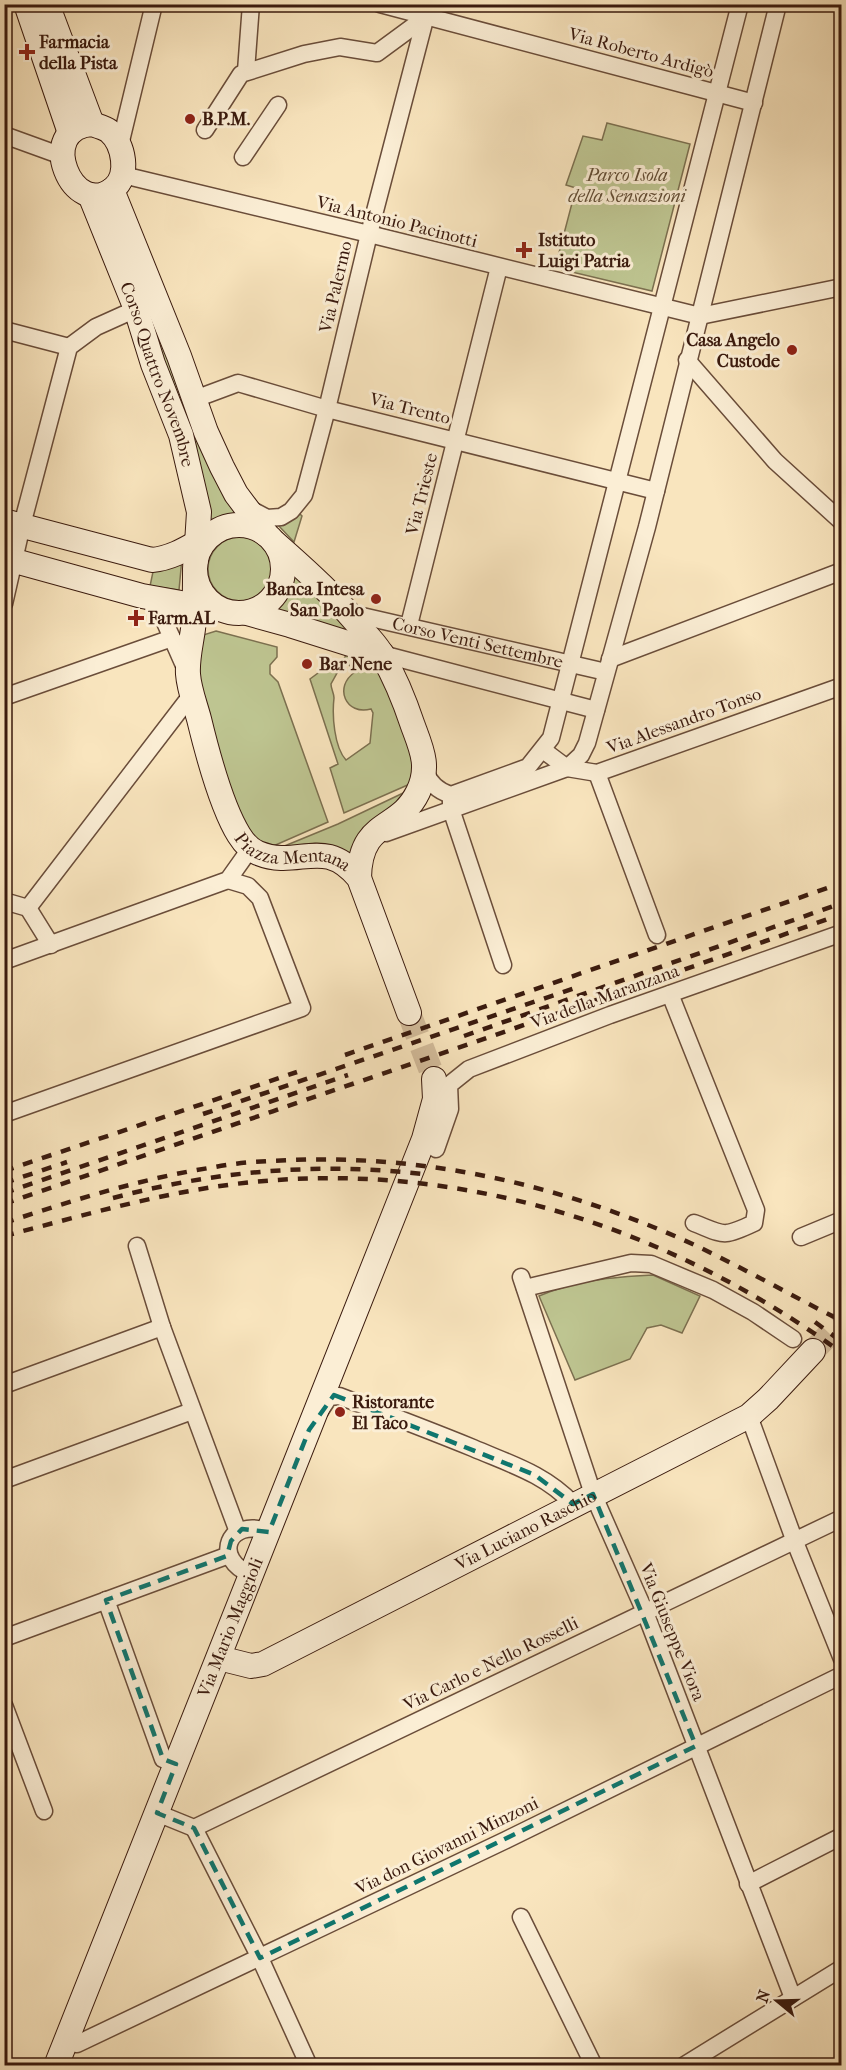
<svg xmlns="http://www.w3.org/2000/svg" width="846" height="2070" font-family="'IM FELL French Canon',serif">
<rect width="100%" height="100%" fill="#f9e5be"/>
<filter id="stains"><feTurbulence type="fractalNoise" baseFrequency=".00333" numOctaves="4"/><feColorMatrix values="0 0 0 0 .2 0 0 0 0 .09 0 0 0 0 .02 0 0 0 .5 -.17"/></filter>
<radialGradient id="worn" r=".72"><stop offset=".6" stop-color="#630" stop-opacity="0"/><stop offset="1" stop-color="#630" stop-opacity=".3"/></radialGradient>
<!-- green -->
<g fill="#bec591" stroke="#7c7050" stroke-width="1.5">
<polygon points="607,123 690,144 652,291 555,268 576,188 566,185 583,136 602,140"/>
<polygon points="149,320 154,321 210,469 236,515 221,518 207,525"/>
<polygon points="300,514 302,516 294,542 278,525 295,518"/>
<circle cx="240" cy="569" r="32"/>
<polygon points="182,558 179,590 150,586 154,567"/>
<path d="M 293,571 L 358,638 L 273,611 C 285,601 292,587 293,571 Z"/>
<polygon points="216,631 277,647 277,657 270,665 270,674 278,682 328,822 262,851 252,847 190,675 200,636"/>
<path d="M 346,655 C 366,662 379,663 388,683 L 419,780 L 344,813 L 330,768 L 338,764 L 310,679 L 318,673 L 322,666 L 337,673 L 331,684 C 331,689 334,693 334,698 C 332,715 334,747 346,760 L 370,743 L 373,713 L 371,709 C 346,716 333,687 355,672 L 344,659 Z"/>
<polygon points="420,785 360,858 265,854 338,824"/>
<path d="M 653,1275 L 700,1296 L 682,1333 L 661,1325 L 647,1328 L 630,1359 L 575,1380 L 539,1296 C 577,1280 612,1277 653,1275 Z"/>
</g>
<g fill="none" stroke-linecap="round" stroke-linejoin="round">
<!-- secondary-tunnel -->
<g stroke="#d3bc9b" stroke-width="24" stroke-dasharray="24 12" stroke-linecap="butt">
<polyline points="409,1013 434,1079"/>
<polyline points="813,1351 842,1321"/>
</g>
<defs>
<g id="street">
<polyline points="380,4 754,103"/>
<polyline points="246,71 251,4"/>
<polyline points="205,130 241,74 304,54 340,47 377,53 426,17"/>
<polyline points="4,135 62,156"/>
<polyline points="120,145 154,4"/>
<polyline points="243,157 278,105"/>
<polyline points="123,175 369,234 700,316 842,287"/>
<polyline points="4,330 69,347"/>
<polyline points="687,360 775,461 842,522"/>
<polyline points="195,399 238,383 327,409 656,491"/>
<polyline points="250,509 267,518 281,517 291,511 304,495 327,409 369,234 429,4"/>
<polyline points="149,598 150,602 156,605 160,611 186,670"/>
<polyline points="4,604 22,525 69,347 96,327 136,309"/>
<path id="s1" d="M 349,613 L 606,672"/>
<polyline points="409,625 499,267"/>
<polyline points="382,654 596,710"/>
<polyline points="610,659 842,571"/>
<polyline points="4,697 172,638"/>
<polyline points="543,750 567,768 597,773 842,686"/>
<path d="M 425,770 C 429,783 438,791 451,795 L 528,767 L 551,738 L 740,4"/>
<polyline points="597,773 657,935"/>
<polyline points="451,799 451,809 503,965"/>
<polyline points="386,833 567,768 581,755 587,743 647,527 778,4"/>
<polyline points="4,901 28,908 51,945"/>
<polyline points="28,908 192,694"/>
<polyline points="4,961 228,880 250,849"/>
<path d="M 670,994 L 756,1210 L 754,1223 C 722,1238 725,1235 694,1223"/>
<polyline points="4,1114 302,1008 260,898 248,886 228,880"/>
<polyline points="436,1149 450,1109 449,1085 469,1069 610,1015 842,933"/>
<polyline points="801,1237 842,1220"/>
<polyline points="137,1246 162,1327 238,1532"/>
<polyline points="521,1277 593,1494 645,1612 793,1998"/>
<polyline points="525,1288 631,1263 651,1264 713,1290 753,1312 793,1339"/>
<polyline points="4,1385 162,1327"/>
<path d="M 320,1411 L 329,1397 L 339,1396 C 384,1413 429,1430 473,1448 C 510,1464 545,1474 573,1504"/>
<polyline points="749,1416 795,1542 842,1659"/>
<polyline points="4,1480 192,1411"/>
<path d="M 252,1575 C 211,1559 228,1516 269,1532"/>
<polyline points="106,1600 163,1759 176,1764"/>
<polyline points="4,1638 229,1555"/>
<polyline points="4,1705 44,1811"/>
<polyline points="157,1813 194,1828 842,1518"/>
<polyline points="194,1828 260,1958 309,2066"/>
<polyline points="748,1884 842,1836"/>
<polyline points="521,1917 594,2066"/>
<polyline points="66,2040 77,2044 506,1840 842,1675"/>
<polyline points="683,2066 842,1968"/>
</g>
<g id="secondary">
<polyline points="26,4 70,133"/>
<polyline points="47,4 92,124"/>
<path d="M 92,124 C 98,126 105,128 109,131 C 124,144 130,176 113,189 C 73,221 34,128 92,124 Z"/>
<polyline points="112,190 179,356 206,432 222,467 236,494 266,534"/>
<path id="s2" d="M 90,195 L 136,309 L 153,364 L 181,435 L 199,512 L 196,560"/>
<path d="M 4,521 L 152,560 C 173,558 189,547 207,537"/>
<circle cx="239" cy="569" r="44"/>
<path d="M 275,543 C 307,571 339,600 365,633 C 371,640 378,647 382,655 C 395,677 405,702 413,726 C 422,750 430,767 418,792 C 399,832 360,818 359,878"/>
<polyline points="4,558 142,596 209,608"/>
<path id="s3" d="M 195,574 C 195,592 195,611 193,629 C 191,644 187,659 188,674 C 189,689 195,704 199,719 C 207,752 221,806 239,835 C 244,843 250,850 258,853 C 299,870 323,835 359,878 L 409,1013"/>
<polyline points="247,613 290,625 382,654"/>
<path id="s4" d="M 219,1658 L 251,1666 L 263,1664 L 749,1416 L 768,1399 L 813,1351"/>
<path id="s5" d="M 56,2066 L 424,1139 L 435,1099 L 434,1079"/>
</g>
</defs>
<!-- street casing -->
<use href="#street" stroke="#6a4d3a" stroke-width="19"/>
<!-- secondary casing -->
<use href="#secondary" stroke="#3a1a0e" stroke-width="26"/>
<!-- street -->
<use href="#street" stroke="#fbeed5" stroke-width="16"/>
<!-- secondary -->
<use href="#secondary" stroke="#fbeed5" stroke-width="24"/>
<!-- rail -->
<g stroke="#3a1a0e" stroke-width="4.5" stroke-dasharray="10 10" stroke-linecap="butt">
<polyline points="464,1036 842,903"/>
<polyline points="345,1055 842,883"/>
<polyline points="203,1114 581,986"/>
<polyline points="4,1171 297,1072"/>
<polyline points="4,1183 67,1162"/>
<polyline points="4,1193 348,1075"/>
<path d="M 113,1198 C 214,1171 319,1162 422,1174"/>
<path d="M 4,1204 C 283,1107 563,1013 842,914"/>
<path d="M 4,1223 C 74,1200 143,1178 215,1167 C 240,1162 266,1161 292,1160 C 420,1155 545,1182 663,1231 C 725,1257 782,1291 842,1321"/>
<path d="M 4,1236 C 81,1216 156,1194 235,1184 C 453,1157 666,1225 842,1353"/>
<polyline points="815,1322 842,1342"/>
</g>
</g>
<!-- marked area -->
<path fill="none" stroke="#0f766e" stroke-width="4.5" stroke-dasharray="12 8" stroke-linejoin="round" d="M 334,1395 L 535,1475 L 573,1504 L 593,1494 L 696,1746 L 260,1958 L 194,1828 L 157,1813 L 176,1764 L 163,1759 L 106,1600 L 227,1556 L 231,1541 L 242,1529 L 269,1532 L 309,1430 Z"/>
<!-- markers -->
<g fill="#8f2418" stroke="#fbeed5" stroke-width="2">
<path d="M24 43h6v6h6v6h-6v6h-6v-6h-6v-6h6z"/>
<circle cx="190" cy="119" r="6"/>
<path d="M521 241h6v6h6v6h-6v6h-6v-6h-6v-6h6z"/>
<circle cx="792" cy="350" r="6"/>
<circle cx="376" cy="599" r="6"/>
<path d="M133 609h6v6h6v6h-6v6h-6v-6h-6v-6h6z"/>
<circle cx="307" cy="664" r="6"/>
<circle cx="340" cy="1412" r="6"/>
</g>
<g text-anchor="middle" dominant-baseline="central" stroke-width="6" stroke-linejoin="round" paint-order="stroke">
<!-- poi labels -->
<g font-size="18" font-weight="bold" fill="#3a1a0e" stroke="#fbeed5" text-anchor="start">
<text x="39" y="42">Farmacia<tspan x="39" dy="21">della Pista</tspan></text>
<text x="202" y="119">B.P.M.</text>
<text x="538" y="240">Istituto<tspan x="538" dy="21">Luigi Patria</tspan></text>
<text x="780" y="340" text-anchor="end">Casa Angelo<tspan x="780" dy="21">Custode</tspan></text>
<text x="364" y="589" text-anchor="end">Banca Intesa<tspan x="364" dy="21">San Paolo</tspan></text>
<text x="148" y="618">Farm.AL</text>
<text x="319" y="664">Bar Nene</text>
<text x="352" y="1402">Ristorante<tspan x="352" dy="21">El Taco</tspan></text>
</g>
<!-- street labels -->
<g font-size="18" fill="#3a1a0e" stroke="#fbeed5">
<text transform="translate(641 53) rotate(15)">Via Roberto Ardigò</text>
<text transform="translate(397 222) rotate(14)">Via Antonio Pacinotti</text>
<text transform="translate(336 287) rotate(-77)">Via Palermo</text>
<text stroke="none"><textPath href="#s2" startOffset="192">Corso Quattro Novembre</textPath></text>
<text transform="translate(410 409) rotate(14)">Via Trento</text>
<text transform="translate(422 494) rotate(-76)">Via Trieste</text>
<text stroke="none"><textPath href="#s1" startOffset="132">Corso Venti Settembre</textPath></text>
<text transform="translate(684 721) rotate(-20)">Via Alessandro Tonso</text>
<text stroke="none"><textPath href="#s3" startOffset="330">Piazza Mentana</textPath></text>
<text transform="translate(605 997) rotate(-20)">Via della Maranzana</text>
<text stroke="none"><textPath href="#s4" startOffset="340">Via Luciano Raschio</textPath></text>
<text stroke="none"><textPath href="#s5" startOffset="472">Via Mario Maggioli</textPath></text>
<text transform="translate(672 1632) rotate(68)">Via Giuseppe Viora</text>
<text transform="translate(491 1664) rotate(-26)">Via Carlo e Nello Rosselli</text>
<text transform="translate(447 1846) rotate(-26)">Via don Giovanni Minzoni</text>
</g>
<!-- park labels -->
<g font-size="18" font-style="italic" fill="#624d35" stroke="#fbeed5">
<text x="627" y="175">Parco Isola<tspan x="627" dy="21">della Sensazioni</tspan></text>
</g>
</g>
<!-- margin -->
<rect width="846" height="2070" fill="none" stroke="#f9e5be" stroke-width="24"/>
<rect x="6" y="6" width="834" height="2058" fill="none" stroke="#3a1a0e" stroke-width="3"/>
<rect x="12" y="12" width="822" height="2046" fill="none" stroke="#3a1a0e" stroke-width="1.5"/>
<!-- north arrow -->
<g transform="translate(777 2001) rotate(289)" stroke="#fbeed5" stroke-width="4.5" paint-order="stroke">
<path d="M0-4.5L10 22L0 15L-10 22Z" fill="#3a1a0e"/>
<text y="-9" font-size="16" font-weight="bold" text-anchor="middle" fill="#3a1a0e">N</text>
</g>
<rect width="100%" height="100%" filter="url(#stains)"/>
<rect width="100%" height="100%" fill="url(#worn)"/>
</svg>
